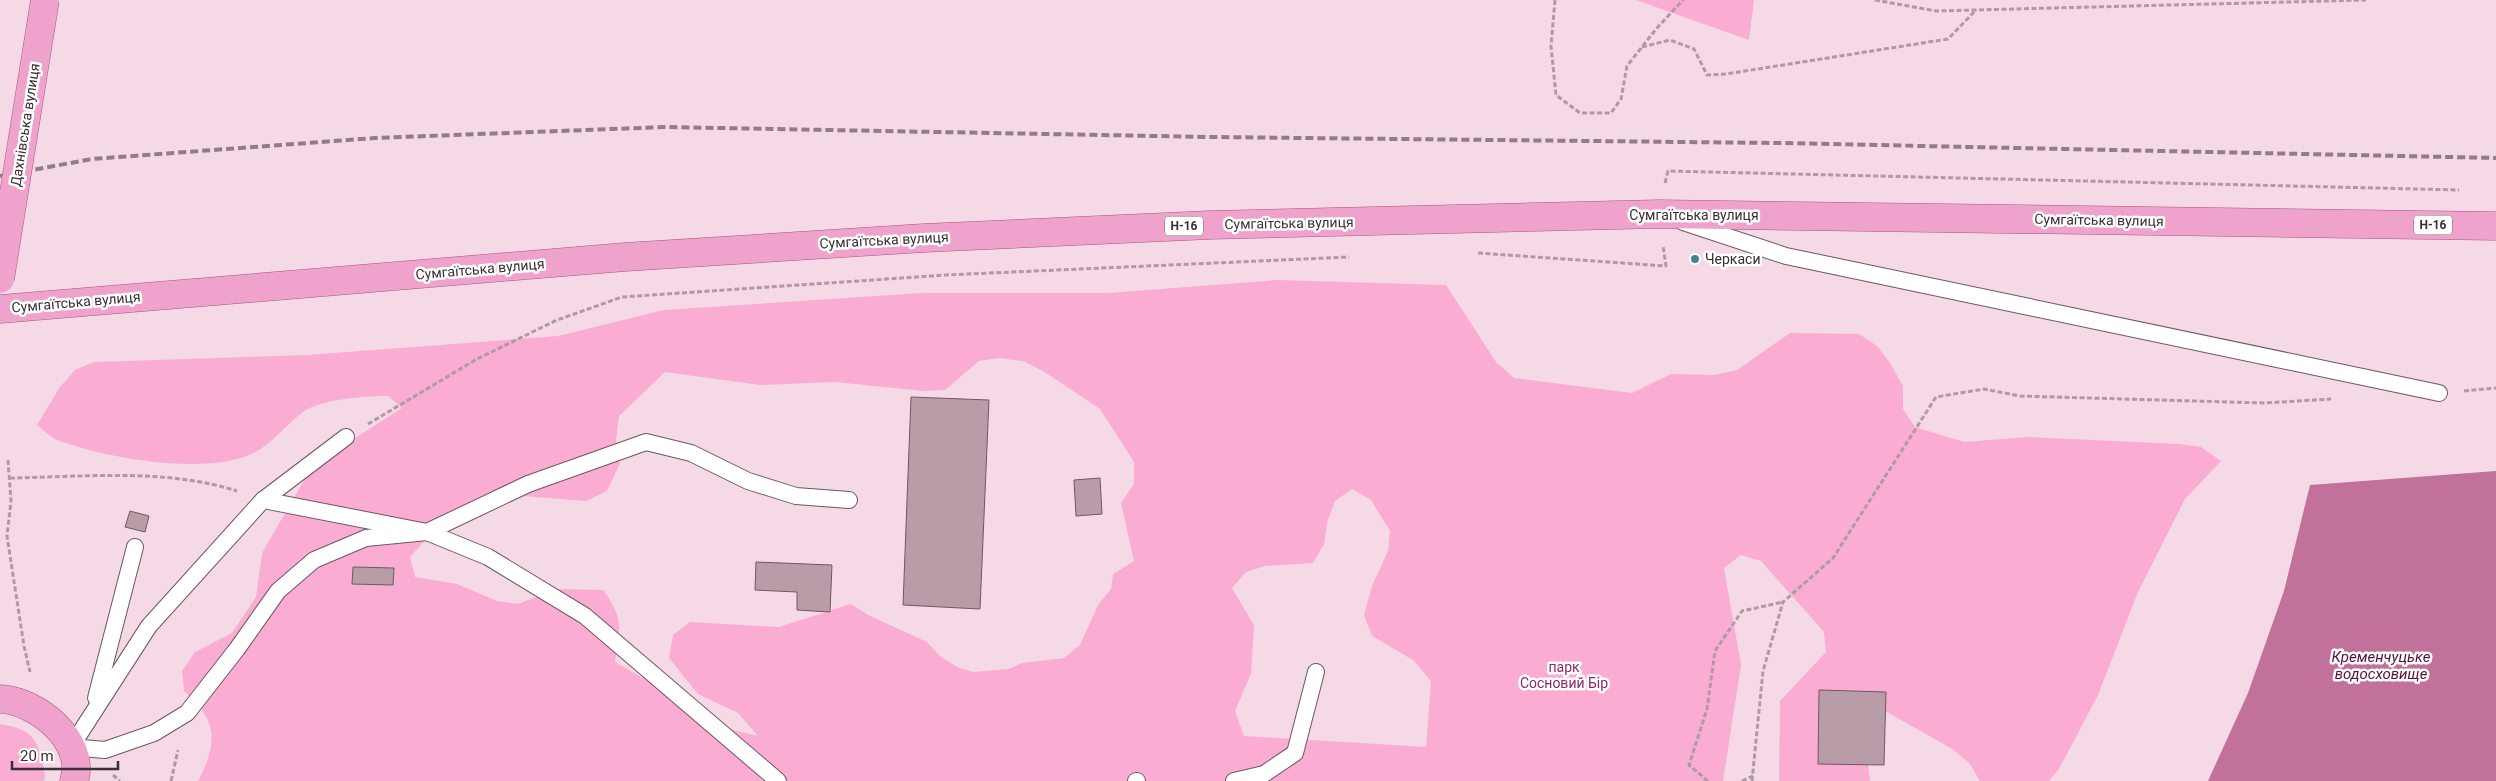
<svg xmlns="http://www.w3.org/2000/svg" width="2496" height="781" font-family="Roboto,sans-serif">
<rect width="100%" height="100%" fill="#f5d9e6"/>
<!-- green -->
<g fill="#fbacd2" fill-rule="evenodd">
<polygon points="1636,0 1754,0 1749,40"/>
<path d="M 1277,280 L 1446,285 L 1496,362 L 1514,378 L 1632,393 L 1671,374 L 1714,375 L 1737,370 L 1790,333 L 1859,334 L 1877,346 L 1890,363 L 1903,386 L 1903,409 L 1915,427 L 1964,442 L 2028,437 L 2179,444 L 2201,447 L 2221,461 L 2185,499 L 2138,592 L 2098,695 L 2059,769 L 2049,781 L 1980,781 L 1970,764 L 1954,750 L 1873,704 L 1865,731 L 1870,781 L 1779,781 L 1780,701 L 1826,652 L 1824,632 L 1761,561 L 1741,555 L 1724,568 L 1741,665 L 1723,781 L 198,781 C 218,744 218,719 184,691 L 182,671 L 195,652 L 232,633 L 256,597 L 262,553 L 313,465 L 402,408 L 388,396 C 366,396 321,399 303,412 C 284,426 271,446 249,455 C 202,475 102,458 55,439 C 49,436 43,429 37,425 L 60,387 L 75,370 L 94,362 L 307,355 L 558,336 L 664,310 L 921,293 L 1108,293 ZM 999,358 L 1023,361 L 1043,371 L 1100,409 L 1134,462 L 1134,484 L 1121,503 L 1134,561 L 1113,574 L 1111,589 L 1098,605 L 1080,645 L 1064,658 L 1022,663 L 1009,669 L 973,672 L 959,668 L 941,657 L 927,642 L 868,615 L 851,604 L 779,627 L 690,622 L 673,635 L 669,658 L 698,694 L 738,713 L 758,736 L 733,730 L 615,662 C 620,629 624,618 603,590 L 557,589 L 518,604 L 497,601 L 457,584 L 415,577 L 410,557 L 450,512 L 487,493 L 586,501 L 607,491 L 620,463 L 616,440 L 619,416 L 665,372 L 760,385 L 835,382 L 924,391 L 945,390 L 979,361 ZM 1352,489 L 1371,500 L 1390,531 L 1388,551 L 1372,586 L 1364,615 L 1372,636 L 1413,660 L 1431,681 L 1426,747 L 1244,736 L 1235,711 L 1251,673 L 1254,625 L 1232,588 L 1246,572 L 1265,566 L 1313,563 L 1324,544 L 1327,523 L 1335,501 Z"/>
<path d="M 0,724 C 36,729 39,743 45,776 L 44,781 L 0,781 Z"/>
</g>
<!-- water -->
<polygon fill="#c1719a" points="2496,471 2496,781 2208,781 2248,693 2284,591 2310,485"/>
<!-- building -->
<g fill="#b89da9" stroke="#6f5863">
<polygon points="911,397 989,400 980,609 903,605"/>
<polygon points="1100,478 1102,514 1076,516 1074,480"/>
<polygon points="130,511 149,516 145,532 125,527"/>
<polygon points="756,562 832,565 830,612 797,610 797,592 755,590"/>
<polygon points="353,567 394,568 393,585 352,584"/>
<polygon points="1819,690 1886,692 1884,765 1818,764"/>
</g>
<g fill="none" stroke-linecap="round" stroke-linejoin="round">
<defs>
<g id="service">
<polyline points="1683,222 1786,256 2439,393"/>
<polyline points="346,437 263,500 149,626 71,747 105,750 154,733 187,713 237,649 278,591 314,560 366,538 427,532 528,484 646,442 691,453 748,481 796,496 849,500"/>
<polyline points="263,500 427,532 488,557 585,616 778,781"/>
<polyline points="96,698 135,547"/>
<polyline points="1136,781 1137,781"/>
<polyline points="1234,781 1264,774 1295,753 1316,672"/>
</g>
<g id="primary">
<polyline points="0,309 625,257 924,238 1210,225 1659,214 2496,226"/>
<path d="M 0,699 C 36,700 87,741 74,781"/>
</g>
</defs>
<!-- service casing -->
<use href="#service" stroke="#6e5662" stroke-width="18"/>
<!-- primary casing -->
<use href="#primary" stroke="#a85381" stroke-width="29"/>
<!-- path -->
<g stroke="#af9aa4" stroke-width="3" stroke-dasharray="5 2.5" stroke-linecap="butt">
<polyline points="1555,0 1551,46 1556,95 1580,113 1611,113 1621,99 1627,66 1656,29 1683,0"/>
<polyline points="1875,0 1936,11 2366,0"/>
<polyline points="1642,47 1670,40 1694,49 1707,75 1726,74 1948,39 1976,10"/>
<polyline points="1665,183 1668,171 2459,190"/>
<polyline points="1478,253 1666,266 1663,246"/>
<polyline points="2464,391 2496,388"/>
<polyline points="368,424 477,359 557,320 622,297 946,275 1349,257"/>
<polyline points="8,460 11,501 7,536 24,646 30,672"/>
<path d="M 10,478 C 84,477 165,468 237,491"/>
<polyline points="113,775 120,781"/>
<polyline points="171,781 178,750"/>
<polyline points="1708,781 1689,765 1707,709 1715,651 1742,611 1783,602"/>
<polyline points="1742,781 1753,776"/>
<polyline points="1752,781 1763,671 1783,602 1833,558 1936,397 1984,389 2020,396 2264,403 2331,399"/>
</g>
<!-- service -->
<use href="#service" stroke="#fff" stroke-width="16"/>
<!-- primary -->
<use href="#primary" stroke="#efa3cc" stroke-width="28"/>
<!-- rail -->
<polyline stroke="#907d86" stroke-width="4" stroke-dasharray="8 4" stroke-linecap="butt" points="0,176 92,159 375,138 665,127 1210,137 1780,143 2496,158"/>
<defs>
<polyline id="primary-bridge" points="0,279 45,0"/>
</defs>
<!-- primary-bridge casing -->
<use href="#primary-bridge" stroke="#a85381" stroke-width="29" stroke-linecap="butt"/>
<!-- primary-bridge -->
<use href="#primary-bridge" stroke="#efa3cc" stroke-width="28"/>
</g>
<!-- markers -->
<circle fill="#3e8689" stroke="#fff" stroke-width="2" cx="1695" cy="259" r="5"/>
<g text-anchor="middle" dominant-baseline="central" stroke-width="5" stroke-linejoin="round" paint-order="stroke">
<!-- shield labels -->
<g fill="#fff" stroke="#746d71" stroke-width="1">
<rect x="2414" y="215.5" width="38" height="19" rx="4"/>
<rect x="1165" y="216.5" width="38" height="19" rx="4"/>
</g>
<g font-size="12" font-weight="bold" fill="#392f34">
<text x="2433" y="225">Н-16</text>
<text x="1184" y="226">Н-16</text>
</g>
<!-- street labels -->
<g font-size="14" fill="#392f34" stroke="#fff">
<text transform="translate(25 125) rotate(-81)">Дахнівська вулиця</text>
<text x="1694" y="215">Сумгаїтська вулиця</text>
<text transform="translate(2099 220) rotate(1)">Сумгаїтська вулиця</text>
<text transform="translate(1289 223) rotate(-1)">Сумгаїтська вулиця</text>
<text transform="translate(884 240) rotate(-3)">Сумгаїтська вулиця</text>
<text transform="translate(480 269) rotate(-5)">Сумгаїтська вулиця</text>
<text transform="translate(76 302) rotate(-5)">Сумгаїтська вулиця</text>
</g>
<!-- poi labels -->
<g font-size="14" fill="#392f34" stroke="#fff" text-anchor="start">
<text x="1705" y="259">Черкаси</text>
</g>
<!-- park labels -->
<g font-size="14" fill="#8c2b63" stroke="#fff">
<text x="1564" y="667">парк<tspan x="1564" dy="16">Сосновий Бір</tspan></text>
</g>
<!-- water labels -->
<g font-size="15" font-style="italic" fill="#5a103c" stroke="#fff">
<text x="2381" y="657">Кременчуцьке<tspan x="2381" dy="17">водосховище</tspan></text>
</g>
</g>
<!-- scale -->
<path d="M12 761v8h106v-8" fill="none" stroke="#392f34" stroke-width="2.5"/>
<text x="20" y="761" font-size="15" fill="#392f34" stroke="#ffffff" stroke-width="4" paint-order="stroke">20 m</text>
</svg>
